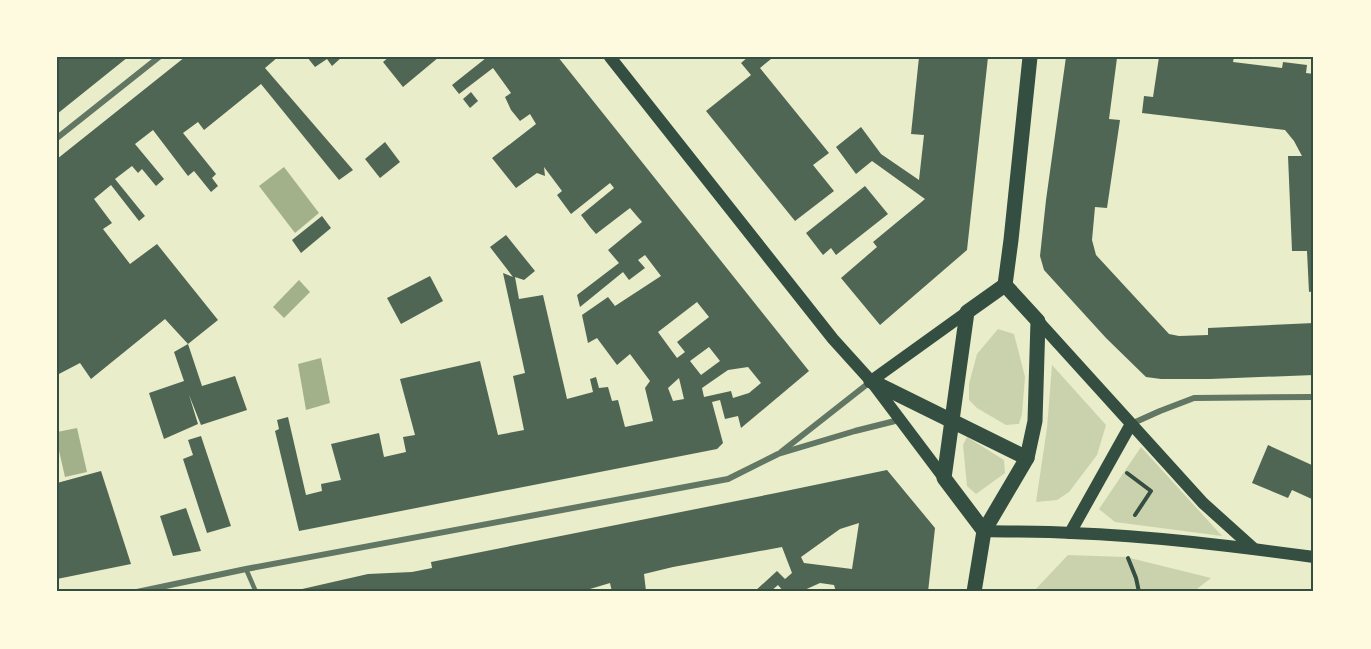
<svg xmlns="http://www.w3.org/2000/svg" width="1371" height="649" font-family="'Fira Sans Condensed',sans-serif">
<rect width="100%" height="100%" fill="#e9edc9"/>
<!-- green -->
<g fill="#cad2ad">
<polygon points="998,329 1014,334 1025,377 1022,414 1019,424 1006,425 977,408 969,400 969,384 977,354"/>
<polygon points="1052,365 1106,425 1097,455 1069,492 1057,500 1036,502 1047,428"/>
<polygon points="967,437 1004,460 1005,473 976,494 967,486 963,445"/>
<polygon points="1141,447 1222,536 1115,522 1099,509"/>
<polygon points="1068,555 1126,557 1211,578 1193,592 1033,592"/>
</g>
<!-- water -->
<g fill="#a3b18a">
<polygon points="284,167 319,213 295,233 259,186"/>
<polygon points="299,280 310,292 284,318 273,307"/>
<polygon points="321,358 330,403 306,410 298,364"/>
<polygon points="77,428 87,472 65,477 57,442 57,432"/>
</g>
<!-- building -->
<g fill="#4f6655" fill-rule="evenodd">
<polygon points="57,57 128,57 57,114"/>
<polygon points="185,57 278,57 265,68 353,170 339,180 261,84 204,130 198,122 183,133 216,174 212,178 218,186 211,192 194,171 188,176 153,130 135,144 164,179 156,186 142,169 138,173 132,166 115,179 145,216 139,221 111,185 94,199 112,223 103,229 130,264 157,244 218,320 188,344 202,386 235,376 247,410 201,425 189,395 198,424 164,439 149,393 184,381 174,352 188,344 165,319 91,379 80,363 57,375 57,159"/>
<polygon points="307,57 342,57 332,66 327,59 315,67"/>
<polygon points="389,57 439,57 403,87 383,62"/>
<path d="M 485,57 L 558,57 L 809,371 L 741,428 L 738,416 L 725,419 L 720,400 L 712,402 L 723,443 L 717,449 L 299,531 L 275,431 L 279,429 L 277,420 L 288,417 L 306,495 L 322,491 L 321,484 L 341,480 L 331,444 L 379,433 L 384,457 L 406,452 L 403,437 L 415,435 L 400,379 L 480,361 L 498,435 L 524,430 L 513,376 L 525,373 L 503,273 L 513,277 L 490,247 L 506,235 L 535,271 L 524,280 L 515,277 L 519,299 L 543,295 L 567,399 L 593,392 L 590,379 L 596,377 L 599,388 L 608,387 L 612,401 L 618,400 L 625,427 L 653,421 L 645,388 L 650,381 L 630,354 L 617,365 L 597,338 L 588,343 L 582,315 L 608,297 L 615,306 L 661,276 L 645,255 L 638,260 L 645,268 L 629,280 L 623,272 L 580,307 L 577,295 L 619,263 L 608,250 L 642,222 L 630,208 L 596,234 L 590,227 L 581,215 L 614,188 L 610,183 L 571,214 L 557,195 L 562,191 L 544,167 L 545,176 L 537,173 L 516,188 L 492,158 L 536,124 L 530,114 L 520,121 L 511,110 L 505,97 L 511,93 L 493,68 L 459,94 L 452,85 L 486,58 ZM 697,302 L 709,317 L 677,342 L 685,352 L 677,358 L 658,332 ZM 709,347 L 720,361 L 701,375 L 690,361 ZM 748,367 L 761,383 L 749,393 L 733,398 L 731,391 L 704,397 L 702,388 L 728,370 ZM 679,378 L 684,399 L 673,401 L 668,388 Z"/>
<polygon points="748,57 770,57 771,59 760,68 829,153 813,165 834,191 795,221 706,111 751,75 741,63"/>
<polygon points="919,57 988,57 967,250 880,325 841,278 877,247 873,242 925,199 872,161 856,174 836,147 861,127 881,154 919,180 924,135 911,134"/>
<polygon points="1066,57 1117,58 1109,119 1120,120 1107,208 1095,207 1092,240 1096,255 1169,334 1179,336 1208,335 1208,328 1314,323 1314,375 1210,379 1161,379 1146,377 1106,338 1044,270 1040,256 1046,200"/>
<polygon points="1159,57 1234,57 1233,62 1282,68 1283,62 1307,65 1306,73 1314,74 1314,291 1309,292 1307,251 1292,251 1288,156 1302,156 1294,141 1285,130 1142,113 1144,96 1153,97"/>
<polygon points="471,92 478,101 470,108 463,99"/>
<polygon points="385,142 400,162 380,178 365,159"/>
<polygon points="865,186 888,214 836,255 831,248 823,255 806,233"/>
<polygon points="322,216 331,228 301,253 292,240"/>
<polygon points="430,276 443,301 401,324 387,298"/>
<polygon points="201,436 231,526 207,533 183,459 193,455 188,440"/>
<polygon points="1268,445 1314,466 1314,500 1292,490 1288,498 1252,483"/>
<path d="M 887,470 L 935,528 L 928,592 L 836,592 L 834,585 L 820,583 L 800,592 L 784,592 L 778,585 L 770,592 L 754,592 L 777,571 L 785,579 L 792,573 L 782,547 L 673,567 L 644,574 L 646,591 L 642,592 L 612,592 L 610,583 L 590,589 L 590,592 L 496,592 L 495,590 L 488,592 L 289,592 L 368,574 L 412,572 L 432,568 L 431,562 L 776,493 ZM 859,523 L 852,569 L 804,563 L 801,557 L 840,529 Z"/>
<polygon points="101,471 131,564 57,579 57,483"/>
<polygon points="186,508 201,551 173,556 160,516"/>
</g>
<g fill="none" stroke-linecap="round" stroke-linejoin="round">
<!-- path -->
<g stroke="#344e41" stroke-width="4">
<polyline points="1127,473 1151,491 1135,515"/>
<polyline points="1128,558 1136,578 1139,592"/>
</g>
<!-- service -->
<polyline stroke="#617663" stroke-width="4.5" points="246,569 256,592"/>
<!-- minor -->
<g stroke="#617663" stroke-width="6">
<polyline points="57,138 159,57"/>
<polyline points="1131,424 1160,411 1194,398 1314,397"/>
<polyline points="781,452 870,382"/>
<polyline points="137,592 246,569 728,479 778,454 855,431 899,420"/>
</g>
<!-- secondary -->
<g stroke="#344e41" stroke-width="12">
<polyline points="610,57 833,339 871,381 944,478"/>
<polyline points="1038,321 1203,503 1253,548"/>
<polyline points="871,381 967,312"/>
<path d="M 984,531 C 1013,532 1042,531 1071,533 C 1152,536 1233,546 1314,557"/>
<polyline points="1070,533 1131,424"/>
</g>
<!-- primary -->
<g stroke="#344e41" stroke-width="15">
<polyline points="1005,285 1011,240 1030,57"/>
<polyline points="871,381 1027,458"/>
<polyline points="984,531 944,478 967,312 1005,285"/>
<polyline points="974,592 984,531 1027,458 1035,421 1038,321 1005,285"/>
</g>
</g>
<!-- border -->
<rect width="1371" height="649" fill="none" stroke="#fefae0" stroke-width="117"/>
<rect x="58" y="58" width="1254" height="532" fill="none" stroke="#344e41" stroke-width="2"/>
</svg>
